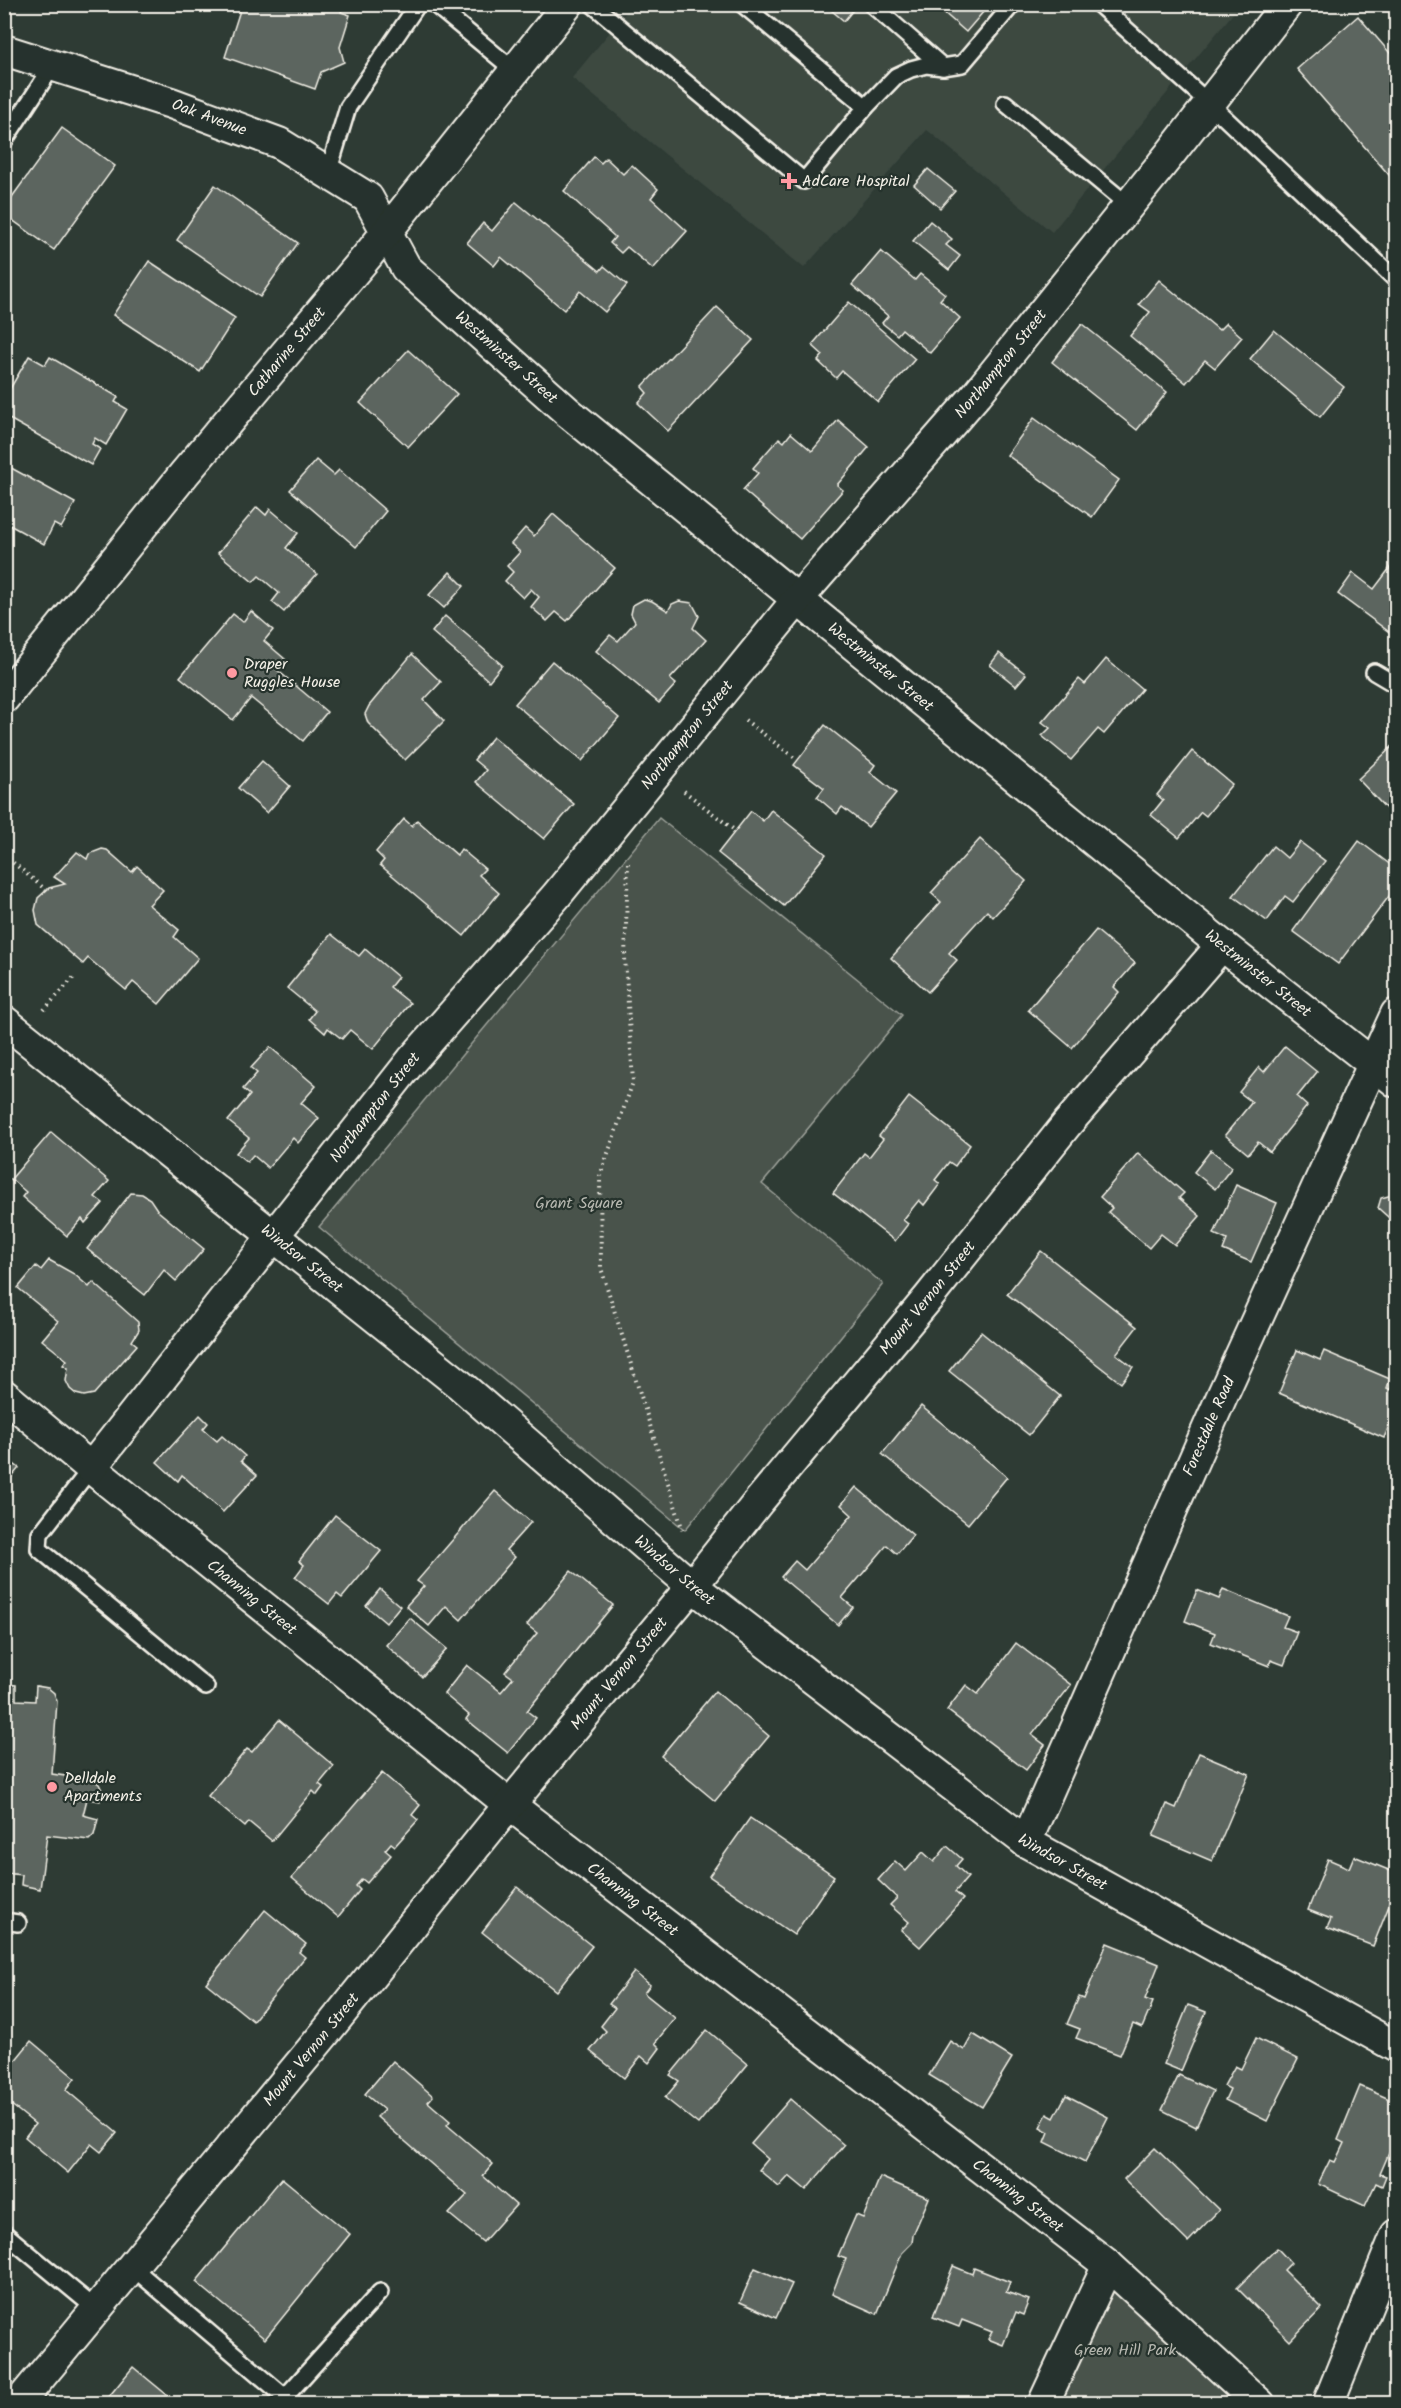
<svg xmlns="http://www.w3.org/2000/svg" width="1401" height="2408" font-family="Kalam,sans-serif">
<rect width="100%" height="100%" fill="#2e3b34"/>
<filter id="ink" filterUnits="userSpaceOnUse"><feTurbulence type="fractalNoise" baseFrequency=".0167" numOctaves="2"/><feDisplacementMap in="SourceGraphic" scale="12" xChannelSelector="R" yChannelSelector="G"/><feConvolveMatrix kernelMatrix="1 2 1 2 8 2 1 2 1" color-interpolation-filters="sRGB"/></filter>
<g filter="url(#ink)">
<!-- built -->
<polygon fill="#3c4841" points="632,5 1240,5 1052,232 927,130 804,268 572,78"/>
<!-- green -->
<g fill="#48524c" stroke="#9ea29a" stroke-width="1.5">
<polygon points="659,818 902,1015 762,1184 883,1284 685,1530 319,1227"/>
<polygon points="1108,2265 1260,2404 1043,2404"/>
</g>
<!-- building -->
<g fill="#5c655e" stroke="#f4f1e8" stroke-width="1.5">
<polygon points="242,4 344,4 341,12 350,15 340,47 344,62 321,72 315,89 225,57"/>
<polygon points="824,4 858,4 844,21"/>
<polygon points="934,4 990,4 966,32"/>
<polygon points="1358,16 1396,60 1396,183 1297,69"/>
<polygon points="62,128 115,166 54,250 4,214 4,208"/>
<polygon points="594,157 601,163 606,158 623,174 632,165 658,189 651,198 687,231 653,269 627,247 621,253 610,243 615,237 564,191"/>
<polygon points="928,169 955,191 940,208 914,185"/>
<polygon points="215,185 298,243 260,297 177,240"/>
<polygon points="516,202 600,271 604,266 627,285 605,312 580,291 564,310 501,257 494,266 467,243 483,223 492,231"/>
<polygon points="930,221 952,239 946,245 960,256 949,270 913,241"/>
<polygon points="881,251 915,280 920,274 945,294 940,300 960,318 930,353 902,329 897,335 882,323 888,316 852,285"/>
<polygon points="149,261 235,318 200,372 113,315"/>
<polygon points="1159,280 1219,330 1226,323 1242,337 1215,368 1205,360 1186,383 1130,336 1150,312 1139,304"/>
<polygon points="849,302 915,359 878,402 842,371 836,378 818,361 823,355 812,345"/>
<polygon points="717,307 753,340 668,431 638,403 647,393 642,387"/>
<polygon points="1082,324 1167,392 1137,430 1052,362"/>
<polygon points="1274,330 1344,387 1320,417 1250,359"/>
<polygon points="408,350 457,394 408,447 360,403"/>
<polygon points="29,356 45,365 50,357 118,397 115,402 127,409 106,445 95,438 92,444 100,449 91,465 4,416 4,399"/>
<polygon points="1034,418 1119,480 1092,517 1007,455"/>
<polygon points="838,420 869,447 837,485 843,490 800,539 743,490 758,473 753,468 779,438 784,442 791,433 812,451"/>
<polygon points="316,460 334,475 339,470 386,511 356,547 290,490"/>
<polygon points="4,464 75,503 61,528 54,524 44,544 4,522"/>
<polygon points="257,507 266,515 270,509 298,533 286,548 317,574 284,612 272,602 279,593 259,576 253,582 218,553"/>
<polygon points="553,514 615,568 567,621 556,612 547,621 531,607 539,597 531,589 523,598 505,581 513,572 507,566 520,552 511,544 525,528 534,536"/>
<polygon points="1393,564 1396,567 1396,637 1338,594 1353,573 1374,589"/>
<polygon points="450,572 464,586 444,608 429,595"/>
<polygon points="644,599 652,601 668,611 672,604 679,601 692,603 699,616 693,628 706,640 670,679 676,684 659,703 596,651 610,635 618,641 635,622 631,614 633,605"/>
<polygon points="251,611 273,630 264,641 285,659 276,669 327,712 303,741 251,698 233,720 180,677 233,614 243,622"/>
<polygon points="445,616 502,665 489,681 432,632"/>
<polygon points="999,653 1026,674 1016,686 990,665"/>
<polygon points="412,654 441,682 424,700 444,721 405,760 368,723 365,714 369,706"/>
<polygon points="1106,659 1142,689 1104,734 1098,729 1071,760 1042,736 1050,728 1042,722 1079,679 1085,684"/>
<polygon points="552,661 619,718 582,761 515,704"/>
<polygon points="825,725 875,765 870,772 896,793 868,827 842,807 837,814 817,797 824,788 794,765"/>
<polygon points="493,737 574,804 544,839 476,782 486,770 474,760"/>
<polygon points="1396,743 1396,819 1358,779"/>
<polygon points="1192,751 1232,784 1206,816 1201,812 1179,838 1151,815 1163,800 1157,795"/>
<polygon points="262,761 290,786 267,813 238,788"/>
<polygon points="771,810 826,854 784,906 718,853 751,811 763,821"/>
<polygon points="404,819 412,826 417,820 457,855 461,849 485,869 479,875 499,893 464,936 380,865 384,860 376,852"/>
<polygon points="980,839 1026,881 993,917 987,911 949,953 957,960 928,992 891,958 941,902 931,893"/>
<polygon points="1359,841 1396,869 1396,887 1338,964 1293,931"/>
<polygon points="1300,842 1325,861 1293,902 1285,896 1267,921 1233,896 1273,846 1287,858"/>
<polygon points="102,849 107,850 132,872 137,866 163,890 149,905 179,930 174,937 198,958 159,1004 133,982 126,990 88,958 83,964 38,925 35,910 38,898 49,888 65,884 54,877 77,852 87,859 89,854"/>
<polygon points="1096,930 1135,963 1114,987 1119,992 1072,1048 1028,1010"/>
<polygon points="331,934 359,956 365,949 398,977 390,987 410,1003 373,1049 350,1030 342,1039 328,1028 325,1033 309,1019 315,1011 287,988"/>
<polygon points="1285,1046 1317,1072 1297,1097 1307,1106 1270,1152 1258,1142 1248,1154 1225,1135 1252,1102 1239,1092 1259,1067 1264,1072"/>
<polygon points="270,1047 316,1086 301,1103 319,1118 298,1143 293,1138 268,1168 253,1155 247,1162 236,1153 249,1138 228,1121 250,1095 243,1089 257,1073 251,1068"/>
<polygon points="909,1097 970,1145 955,1166 949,1162 935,1180 940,1184 924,1205 919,1200 903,1220 908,1224 895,1241 833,1193 864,1153 869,1157 883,1139 879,1136"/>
<polygon points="51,1132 109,1181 95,1197 103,1203 85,1223 82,1219 67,1236 22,1197 26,1192 11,1179"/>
<polygon points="1211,1150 1232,1167 1215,1189 1194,1172"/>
<polygon points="1138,1153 1184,1193 1179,1198 1200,1216 1175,1245 1161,1234 1149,1248 1108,1212 1112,1208 1100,1197"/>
<polygon points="1236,1185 1277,1203 1251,1262 1223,1250 1227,1240 1214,1234"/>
<polygon points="1396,1190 1396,1224 1378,1208 1381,1198 1392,1195"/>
<polygon points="131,1193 142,1194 150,1199 158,1211 204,1249 176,1281 164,1270 145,1295 87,1249"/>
<polygon points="1041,1251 1137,1327 1116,1354 1133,1367 1121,1383 1007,1294"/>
<polygon points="49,1260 74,1274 89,1287 93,1282 138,1322 139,1330 132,1341 137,1345 94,1394 84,1396 76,1394 70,1389 66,1381 68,1368 63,1365 67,1360 42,1340 58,1321 18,1288 36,1266 41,1270"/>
<polygon points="981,1332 1060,1396 1029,1435 949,1371"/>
<polygon points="1297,1350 1320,1360 1324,1351 1390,1379 1387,1388 1396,1392 1396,1408 1384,1438 1279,1393"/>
<polygon points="921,1406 1007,1477 968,1524 882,1454"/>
<polygon points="200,1415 208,1423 203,1429 217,1441 222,1436 245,1456 241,1461 257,1475 223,1512 182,1475 178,1481 157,1462"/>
<polygon points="4,1457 19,1468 4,1486"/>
<polygon points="856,1487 913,1535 897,1554 887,1545 842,1598 853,1607 838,1625 781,1577 795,1561 805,1570 852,1515 841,1505"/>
<polygon points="495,1491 531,1522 506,1550 515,1557 461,1620 446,1606 429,1626 406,1606 424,1586 417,1581"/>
<polygon points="335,1515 381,1551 342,1598 337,1594 329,1604 295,1577 304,1565 299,1561"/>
<polygon points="571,1571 613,1605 527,1711 536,1718 508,1753 466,1719 469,1715 444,1694 467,1665 501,1692 513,1678 505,1672 537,1633 527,1625"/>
<polygon points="380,1589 400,1606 386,1623 366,1606"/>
<polygon points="1223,1589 1288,1616 1283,1627 1297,1632 1284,1665 1271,1660 1269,1666 1211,1643 1215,1633 1185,1621 1197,1590 1219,1599"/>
<polygon points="410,1618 447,1649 422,1677 386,1645"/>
<polygon points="1016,1643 1071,1685 1032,1735 1045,1745 1026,1770 947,1710 966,1685 978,1694"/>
<polygon points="4,1684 16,1685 16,1700 35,1701 36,1686 48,1688 54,1693 57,1701 52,1774 93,1780 99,1784 102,1790 100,1801 87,1799 83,1815 98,1819 94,1835 89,1840 47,1835 40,1889 21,1885 22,1875 4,1873"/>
<polygon points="715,1691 769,1736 715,1801 661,1756"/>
<polygon points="279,1720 334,1766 319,1784 323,1787 317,1795 313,1791 272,1841 249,1822 245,1827 208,1796 247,1749 252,1752"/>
<polygon points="1199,1753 1249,1774 1212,1861 1153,1836 1167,1804 1176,1808"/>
<polygon points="382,1773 420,1805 412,1815 418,1820 395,1846 391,1843 385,1850 391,1855 367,1883 362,1879 356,1886 360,1890 338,1917 292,1878"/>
<polygon points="750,1818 834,1876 794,1935 709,1876"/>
<polygon points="947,1846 962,1859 956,1866 968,1877 955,1892 963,1899 920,1947 901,1930 909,1922 890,1905 897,1898 878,1880 895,1861 906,1871 923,1852 934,1862"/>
<polygon points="1354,1856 1396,1873 1396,1888 1373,1946 1327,1928 1331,1919 1308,1910 1328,1859 1349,1868"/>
<polygon points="517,1887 592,1946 556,1991 482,1932"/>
<polygon points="265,1910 306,1944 299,1952 305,1957 253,2021 206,1983"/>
<polygon points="1107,1943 1159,1964 1145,1999 1153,2002 1142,2028 1133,2024 1120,2055 1076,2038 1080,2029 1067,2024 1079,1997 1084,1999"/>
<polygon points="634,1972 650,1985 644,1993 675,2018 655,2043 660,2048 649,2063 641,2056 624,2078 590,2051 606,2031 601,2026 615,2008 609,2004"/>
<polygon points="1188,2005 1206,2012 1181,2071 1164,2064"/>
<polygon points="707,2030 748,2064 698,2124 665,2098 679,2081 670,2075"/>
<polygon points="973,2034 1012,2058 982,2107 929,2075 950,2041 964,2050"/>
<polygon points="1256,2038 1298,2059 1267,2121 1225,2100 1230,2089 1224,2086 1235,2066 1241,2069"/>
<polygon points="31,2041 75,2078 66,2090 117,2133 101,2152 91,2144 68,2173 25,2137 35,2124 4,2099 4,2074"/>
<polygon points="393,2061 433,2096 428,2102 450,2121 447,2125 493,2164 483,2176 516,2205 483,2242 449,2214 467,2195 377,2117 384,2110 365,2094"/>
<polygon points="1179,2075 1213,2091 1196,2127 1162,2110"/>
<polygon points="1360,2086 1396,2102 1396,2137 1380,2174 1386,2176 1382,2186 1376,2183 1365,2206 1318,2184 1330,2160 1335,2162 1344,2143 1338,2140"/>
<polygon points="1066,2095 1108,2117 1085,2162 1045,2142 1049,2132 1040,2127 1047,2114 1054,2118"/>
<polygon points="790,2099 844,2145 806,2190 789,2176 779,2187 759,2170 768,2159 751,2144"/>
<polygon points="1155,2148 1219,2210 1188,2242 1124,2179"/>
<polygon points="880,2177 929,2198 913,2235 912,2243 902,2253 877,2314 832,2294 846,2259 838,2256 856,2215 863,2218"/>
<polygon points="282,2178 350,2234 265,2339 196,2282"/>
<polygon points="1277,2248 1291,2263 1284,2270 1322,2308 1290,2341 1237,2288"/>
<polygon points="953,2266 972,2274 974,2268 1010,2282 1006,2292 1029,2300 1023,2315 1016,2312 1003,2345 988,2339 992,2332 962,2320 959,2327 933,2317"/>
<polygon points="755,2268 792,2284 776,2318 740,2302"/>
<polygon points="133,2367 178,2404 110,2404 106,2400"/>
</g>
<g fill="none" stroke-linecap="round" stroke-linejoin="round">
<defs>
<g id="service">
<polyline points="434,4 515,71"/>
<polyline points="592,4 804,181 866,107 742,4"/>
<polyline points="871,4 943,67"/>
<polyline points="1098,4 1210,104 1396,280"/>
<polyline points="1005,103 1129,206"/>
<polyline points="866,107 896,76 911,69 926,65 943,67 962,64 1013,4"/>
<polyline points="4,141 54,64"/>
<polyline points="328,173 348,107 418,4"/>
<polyline points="1374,672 1396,685"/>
<polyline points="91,1468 40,1534 39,1549 206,1687"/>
<polyline points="4,1921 18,1923"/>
<polyline points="4,2233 96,2309"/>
<polyline points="132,2267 285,2397 380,2292"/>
</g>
<g id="minor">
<path id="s1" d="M 4,50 L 171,103 L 279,143 L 368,198 L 406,268 L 569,413 L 1222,945 L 1396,1082"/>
<path id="s2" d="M 4,698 L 184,474 L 369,254 L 568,4"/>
<path id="s3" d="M 4,1021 L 459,1384 L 692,1586 L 1026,1842 L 1396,2047"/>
<path id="s4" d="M 4,1395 L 91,1468 L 510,1805 L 1108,2265 L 1260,2404"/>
<path id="s5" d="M 91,1468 L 412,1060 L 556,896 L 797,600 L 977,394 L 1170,154 L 1287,4"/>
<path id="s6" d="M 1026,1842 L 1222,1396 L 1396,1014"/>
<path id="s7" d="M 18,2404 L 326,2032 L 491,1827 L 692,1586 L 759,1501 L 929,1297 L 1067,1124 L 1222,945"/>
<polyline points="1043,2404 1108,2265"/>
<polyline points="1328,2404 1396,2235"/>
</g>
</defs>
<!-- service casing -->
<use href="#service" stroke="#f4f1e8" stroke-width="20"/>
<!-- minor casing -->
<use href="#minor" stroke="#f4f1e8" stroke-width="34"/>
<!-- path -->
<g stroke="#f4f1e8" stroke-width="4" stroke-dasharray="1.5 4.5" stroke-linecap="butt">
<polyline points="745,720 795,758"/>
<polyline points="684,791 733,829"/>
<polyline points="4,855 46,890"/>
<polyline points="628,863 625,958 633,1082 600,1176 601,1268 683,1531"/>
<polyline points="44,1010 74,977"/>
</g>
<!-- service -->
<use href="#service" stroke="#26332d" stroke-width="15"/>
<!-- minor -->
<use href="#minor" stroke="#26332d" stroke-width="30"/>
</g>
</g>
<!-- markers -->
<g fill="#ff9aa2" stroke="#26332d" stroke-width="2">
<path d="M786 172h6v6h6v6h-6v6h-6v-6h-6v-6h6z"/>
<circle cx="232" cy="673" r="6"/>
<circle cx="52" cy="1787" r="6"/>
</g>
<g text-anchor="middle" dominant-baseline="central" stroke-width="4.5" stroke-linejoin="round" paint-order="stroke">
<!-- street labels -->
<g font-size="16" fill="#f4f1e8" stroke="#26332d">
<text stroke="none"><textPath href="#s1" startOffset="216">Oak Avenue</textPath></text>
<text stroke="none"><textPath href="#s2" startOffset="447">Catharine Street</textPath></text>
<text stroke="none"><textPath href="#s1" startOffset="609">Westminster Street</textPath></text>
<text stroke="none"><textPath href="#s5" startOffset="1431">Northampton Street</textPath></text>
<text stroke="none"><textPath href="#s1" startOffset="1095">Westminster Street</textPath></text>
<text stroke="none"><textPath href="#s5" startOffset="945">Northampton Street</textPath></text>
<text stroke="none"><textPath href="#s1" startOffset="1581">Westminster Street</textPath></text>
<text stroke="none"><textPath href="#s5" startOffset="459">Northampton Street</textPath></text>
<text stroke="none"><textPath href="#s3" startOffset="381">Windsor Street</textPath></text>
<text stroke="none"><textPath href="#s7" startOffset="1432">Mount Vernon Street</textPath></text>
<text stroke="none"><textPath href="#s6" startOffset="454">Forestdale Road</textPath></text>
<text stroke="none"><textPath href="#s3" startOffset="867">Windsor Street</textPath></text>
<text stroke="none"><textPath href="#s4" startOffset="320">Channing Street</textPath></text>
<text stroke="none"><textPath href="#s7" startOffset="946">Mount Vernon Street</textPath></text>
<text stroke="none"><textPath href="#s3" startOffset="1353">Windsor Street</textPath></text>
<text stroke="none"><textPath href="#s4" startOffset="806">Channing Street</textPath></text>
<text stroke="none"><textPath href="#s7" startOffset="460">Mount Vernon Street</textPath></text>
<text stroke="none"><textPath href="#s4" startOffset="1292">Channing Street</textPath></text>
</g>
<!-- poi labels -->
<g font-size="16" fill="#f4f1e8" stroke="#26332d" text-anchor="start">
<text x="802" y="181">AdCare Hospital</text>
<text x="244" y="664">Draper<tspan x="244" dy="18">Ruggles House</tspan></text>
<text x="64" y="1778">Delldale<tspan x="64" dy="18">Apartments</tspan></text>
</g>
<!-- park labels -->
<g font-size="16" fill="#b8b9b1" stroke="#26332d">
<text x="579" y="1203">Grant Square</text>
<text x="1125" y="2350">Green Hill Park</text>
</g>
</g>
<!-- margin -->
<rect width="1401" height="2408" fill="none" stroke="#26332d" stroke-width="24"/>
<rect x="12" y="12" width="1377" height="2384" fill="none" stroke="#f4f1e8" stroke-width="2" filter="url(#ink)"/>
</svg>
